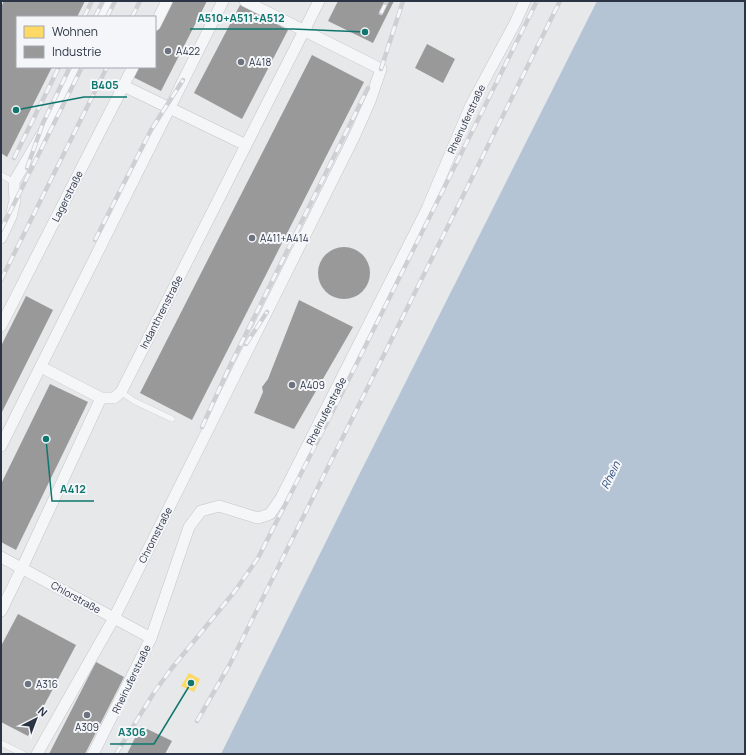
<svg xmlns="http://www.w3.org/2000/svg" width="746" height="755" font-family="Manrope,sans-serif">
<rect width="100%" height="100%" fill="#e6e8ea"/>
<!-- water -->
<polygon fill="#b4c4d5" points="597,1 745,1 745,754 221,754 355,483"/>
<!-- homes -->
<polygon fill="#ffd966" points="189,673 200,679 194,692 181,686"/>
<!-- industry -->
<g fill="#999">
<polygon points="4,1 85,1 77,17 17,17 17,67 52,67 7,157 1,153 1,7"/>
<polygon points="172,1 207,1 161,91 133,77 139,67 155,67 155,34"/>
<polygon points="338,1 394,1 373,43 328,21"/>
<polygon points="240,5 288,30 242,119 194,93"/>
<polygon points="427,44 455,59 443,83 415,68"/>
<polygon points="312,55 364,82 192,420 140,393"/>
<circle cx="344" cy="273" r="26"/>
<polygon points="26,296 53,310 1,414 1,346"/>
<polygon points="299,300 353,327 294,429 254,413 263,392 262,387 268,379"/>
<polygon points="50,384 88,402 16,550 1,542 1,484"/>
<polygon points="18,614 76,645 28,736 1,722 1,646"/>
<polygon points="96,662 124,677 85,754 49,754"/>
<polygon points="141,726 172,741 165,754 127,754"/>
</g>
<g fill="none" stroke-linecap="round" stroke-linejoin="round">
<defs>
<g id="lane">
<polyline points="1,175 14,182"/>
<polyline points="121,392 134,401 172,419"/>
<polyline points="1,743 23,754"/>
</g>
<g id="street">
<polyline points="100,17 108,1"/>
<polyline points="155,25 167,1"/>
<polyline points="124,86 246,145"/>
<polyline points="1,238 11,217 15,200 14,182 45,129 76,67"/>
<polyline points="1,326 133,67"/>
<polyline points="41,367 101,398 114,398 121,392 319,1"/>
<polyline points="1,446 223,1"/>
<polyline points="1,557 151,638"/>
<polyline points="1,611 22,568 101,398"/>
<polyline points="37,754 114,618 354,137 370,101 381,69 245,1"/>
<polyline points="93,754 151,638 189,527 201,511 219,506 258,518 270,514 281,498 427,209 471,105 515,23 525,1"/>
</g>
</defs>
<!-- lane casing -->
<use href="#lane" stroke="#c4c6c8" stroke-width="6"/>
<!-- street casing -->
<use href="#street" stroke="#c4c6c8" stroke-width="12"/>
<!-- lane -->
<use href="#lane" stroke="#f5f6f7" stroke-width="5.5"/>
<!-- street -->
<use href="#street" stroke="#f5f6f7" stroke-width="11"/>
<defs>
<g id="rail">
<polyline points="381,13 387,1"/>
<polyline points="84,17 92,1"/>
<polyline points="95,17 103,1"/>
<polyline points="107,17 115,1"/>
<polyline points="132,17 140,1"/>
<polyline points="381,69 403,1"/>
<polyline points="14,158 59,67"/>
<polyline points="27,168 43,123 70,67"/>
<polyline points="1,230 82,67"/>
<polyline points="95,240 151,130 183,80"/>
<polyline points="1,280 107,67"/>
<polyline points="246,344 267,312"/>
<polyline points="202,427 228,370 368,88"/>
<polyline points="197,721 230,664 560,1"/>
<polyline points="116,754 155,691 172,668 235,591 258,558 344,389 537,1"/>
</g>
</defs>
<!-- rail casing -->
<use href="#rail" stroke="#cecfd2" stroke-width="4.5"/>
<!-- rail -->
<use href="#rail" stroke="#f4f6f9" stroke-width="3" stroke-dasharray="9" stroke-linecap="butt"/>
</g>
<!-- markers -->
<g fill="#6c737f" stroke="#f4f6f9" stroke-width="1.5">
<circle cx="168" cy="51" r="4"/>
<circle cx="241" cy="62" r="4"/>
<circle cx="252" cy="238" r="4"/>
<circle cx="292" cy="385" r="4"/>
<circle cx="28" cy="684" r="4"/>
<circle cx="87" cy="715" r="4"/>
</g>
<g text-anchor="middle" dominant-baseline="central" stroke-width="4" stroke-linejoin="round" paint-order="stroke">
<!-- poi labels -->
<g font-size="10" fill="#2b3445" stroke="#f4f6f9" text-anchor="start">
<text x="176" y="51">A422</text>
<text x="249" y="62">A418</text>
<text x="260" y="238">A411+A414</text>
<text x="300" y="385">A409</text>
<text x="36" y="684">A316</text>
<text x="87" y="727" text-anchor="middle">A309</text>
</g>
<!-- street labels -->
<g font-size="10" fill="#2b3445" stroke="#f4f6f9">
<text transform="translate(466 119) rotate(-65)">Rheinuferstraße</text>
<text transform="translate(67 196) rotate(-63)">Lagerstraße</text>
<text transform="translate(161 312) rotate(-63)">Indanthrenstraße</text>
<text transform="translate(326 411) rotate(-63)">Rheinuferstraße</text>
<text transform="translate(155 535) rotate(-63)">Chromstraße</text>
<text transform="translate(76 597) rotate(29)">Chlorstraße</text>
<text transform="translate(131 679) rotate(-64)">Rheinuferstraße</text>
</g>
<!-- water labels -->
<g font-size="11" font-style="italic" fill="#34527a" stroke="#f4f6f9">
<text transform="translate(610 475) rotate(-64)">Rhein</text>
</g>
</g>
<!-- callouts -->
<path fill="none" stroke="#0f766e" stroke-width="1.5" d="M365 32L293 29H190M16 110L84 97H127M46 439L52 501H94M191 683L154 744H110"/>
<g fill="#0f766e" stroke="#f4f6f9" stroke-width="1.5">
<circle cx="365" cy="32" r="4"/>
<circle cx="16" cy="110" r="4"/>
<circle cx="46" cy="439" r="4"/>
<circle cx="191" cy="683" r="4"/>
</g>
<g font-size="11" text-anchor="middle" font-weight="bold" fill="#0f766e" stroke="#f4f6f9" stroke-width="4" stroke-linejoin="round" paint-order="stroke">
<text x="241" y="22">A510+A511+A512</text>
<text x="105" y="89">B405</text>
<text x="73" y="493">A412</text>
<text x="132" y="736">A306</text>
</g>
<!-- border -->
<rect width="746" height="755" fill="none" stroke="#2b3445" stroke-width="4"/>
<!-- legend -->
<rect x="16" y="16" width="140" height="52" fill="#f4f6f9" stroke="#a4a8b1"/>
<rect x="24" y="26" width="20" height="12" fill="#ffd966" stroke="#a4a8b1"/>
<text x="52" y="36" font-size="12" fill="#2b3445">Wohnen</text>
<rect x="24" y="46" width="20" height="12" fill="#999999" stroke="#a4a8b1"/>
<text x="52" y="56" font-size="12" fill="#2b3445">Industrie</text>
<!-- north arrow -->
<g transform="translate(36 719) rotate(42)" stroke="#f4f6f9" stroke-width="3" paint-order="stroke">
<path d="M0-3L7 15L0 10L-7 15Z" fill="#2b3445"/>
<text y="-6" font-size="11" font-weight="bold" text-anchor="middle" fill="#2b3445">N</text>
</g>
</svg>
